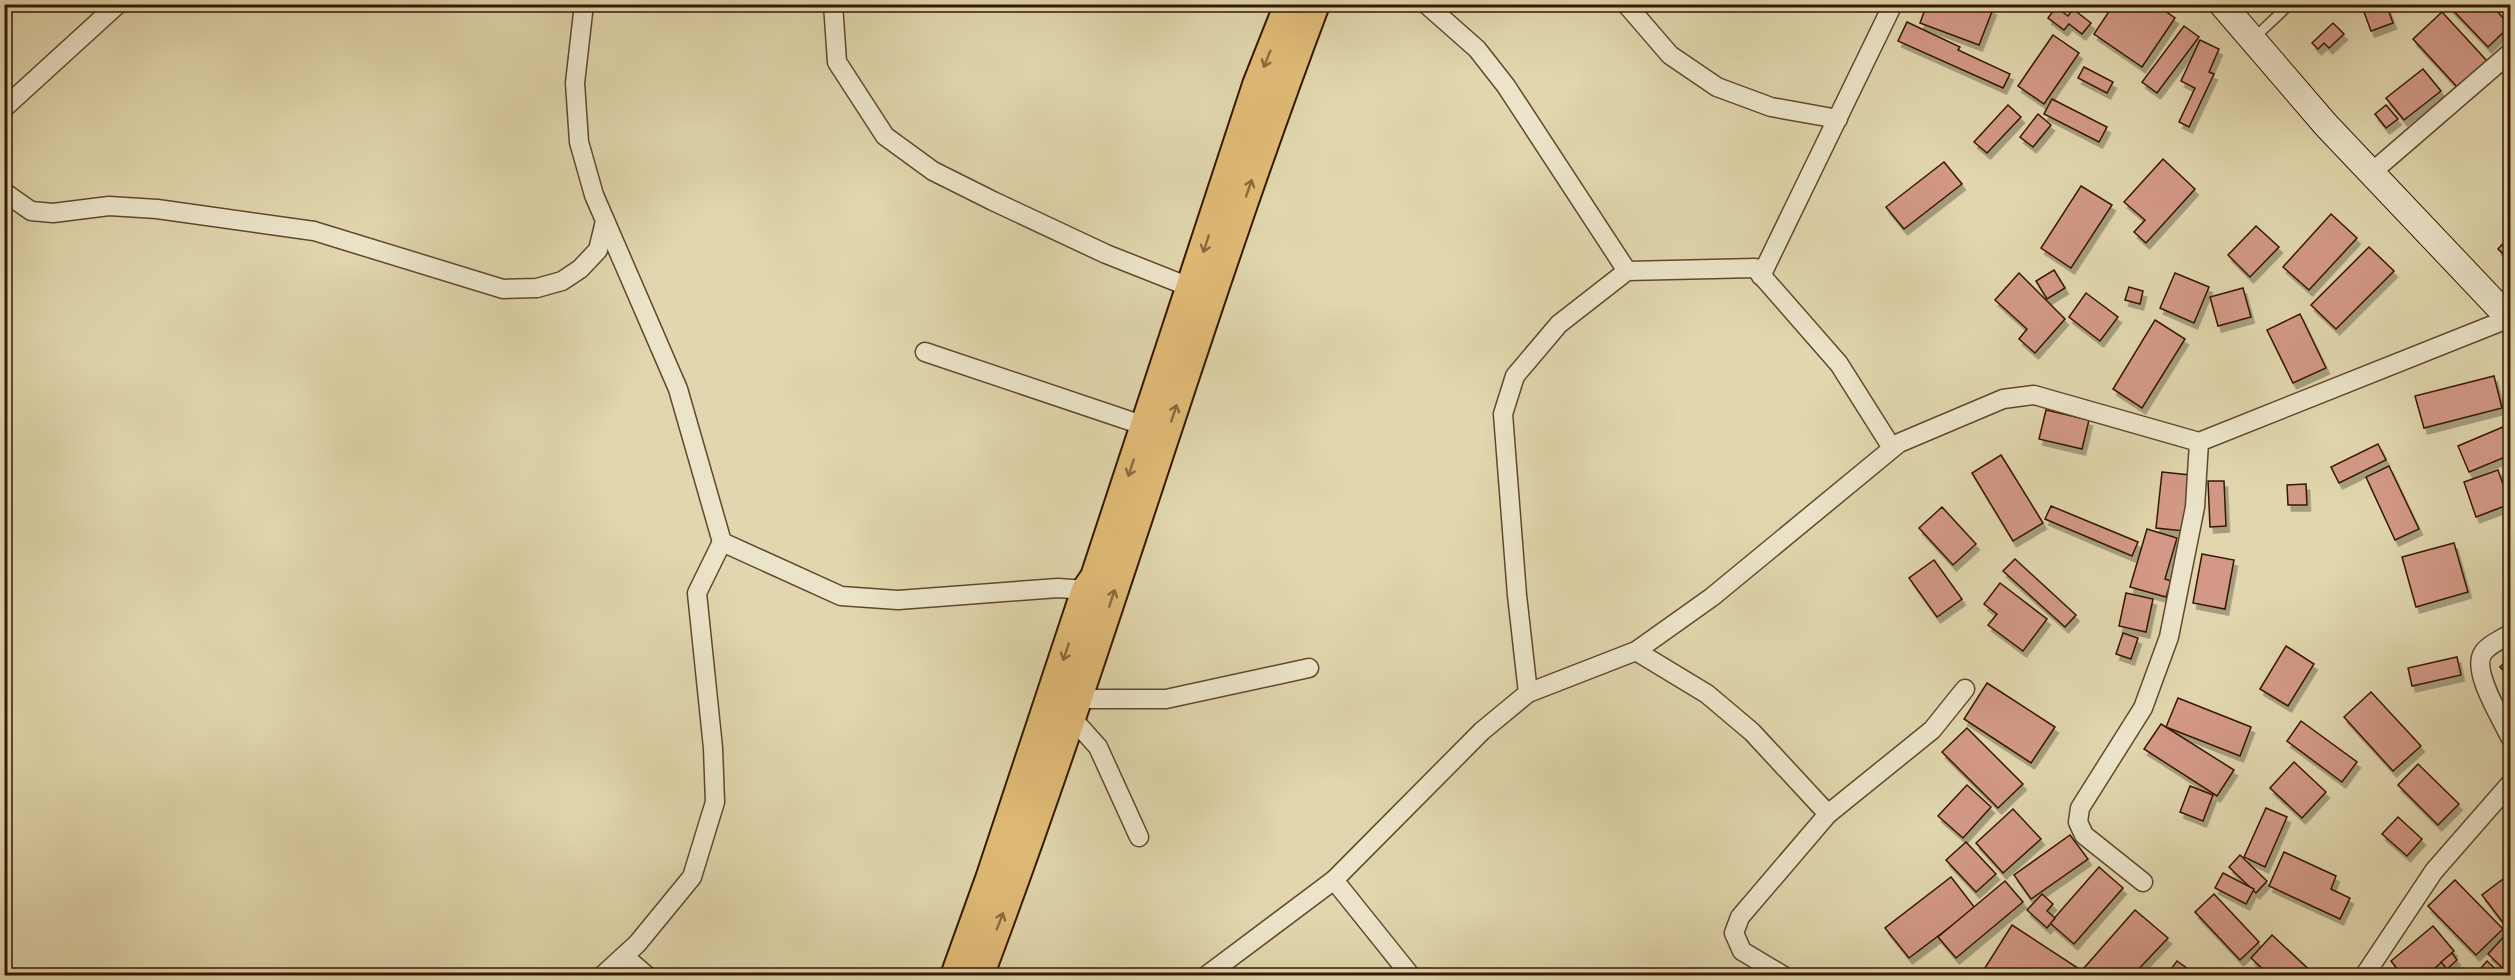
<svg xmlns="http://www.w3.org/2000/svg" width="2515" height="980" font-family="'IM FELL English',serif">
<defs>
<filter id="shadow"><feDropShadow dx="3.5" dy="6" stdDeviation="0" flood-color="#0004"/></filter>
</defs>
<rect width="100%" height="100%" fill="#e1d6ad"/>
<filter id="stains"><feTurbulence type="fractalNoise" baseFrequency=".00333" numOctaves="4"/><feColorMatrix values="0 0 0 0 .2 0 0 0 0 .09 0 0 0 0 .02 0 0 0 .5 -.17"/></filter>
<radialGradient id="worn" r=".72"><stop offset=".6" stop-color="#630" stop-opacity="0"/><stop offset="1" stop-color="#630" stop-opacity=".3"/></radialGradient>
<!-- building -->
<g fill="#d39986" stroke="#351801" stroke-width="1.5" filter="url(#shadow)">
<polygon points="1927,4 1980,4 1993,9 1979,45 1920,23"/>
<polygon points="2114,4 2155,4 2175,18 2142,67 2094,34"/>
<polygon points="2386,4 2393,23 2371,31 2364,12"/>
<polygon points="2447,4 2491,4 2510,26 2488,47"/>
<polygon points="2056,7 2068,16 2073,9 2091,23 2082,34 2069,24 2064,30 2048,18"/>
<polygon points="2442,12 2488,62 2459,89 2413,39"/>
<polygon points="1907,22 1960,47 1958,50 2010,74 2003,88 1898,41"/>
<polygon points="2333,23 2344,34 2329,48 2324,43 2318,49 2312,43"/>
<polygon points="2184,26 2199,37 2157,93 2142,82"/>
<polygon points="2053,35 2079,53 2044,104 2018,86"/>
<polygon points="2200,40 2219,49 2209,72 2214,74 2189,127 2179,122 2195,88 2181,81"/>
<polygon points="2084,67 2113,82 2107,93 2078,78"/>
<polygon points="2423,69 2441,91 2404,120 2386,98"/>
<polygon points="2052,99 2107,127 2099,142 2044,114"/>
<polygon points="2008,105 2021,117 1987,153 1974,142"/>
<polygon points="2386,105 2398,119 2386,128 2375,114"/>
<polygon points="2038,114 2051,125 2033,147 2020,137"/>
<polygon points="2163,159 2195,189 2146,243 2134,232 2145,220 2124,202"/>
<polygon points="1944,162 1962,184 1904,229 1886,207"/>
<polygon points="2081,186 2112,205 2071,268 2041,248"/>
<polygon points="2331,214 2357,238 2309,290 2283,267"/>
<polygon points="2256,226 2279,247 2250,277 2228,255"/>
<polygon points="2510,236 2510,261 2498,249"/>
<polygon points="2369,247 2394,271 2336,329 2311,305"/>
<polygon points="2054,270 2065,288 2047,299 2036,281"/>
<polygon points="2019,273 2065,319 2035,353 2019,339 2027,329 1995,300"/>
<polygon points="2175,273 2209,287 2194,323 2160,308"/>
<polygon points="2129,287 2143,291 2140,304 2125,300"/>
<polygon points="2243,288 2251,317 2218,326 2210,297"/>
<polygon points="2086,293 2118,317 2100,341 2069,317"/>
<polygon points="2300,314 2326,368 2293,383 2267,330"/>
<polygon points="2155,320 2185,339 2142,408 2113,389"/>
<polygon points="2494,376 2502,408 2424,428 2415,396"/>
<polygon points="2046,410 2089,420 2082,449 2039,439"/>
<polygon points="2510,424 2510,455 2469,472 2458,446"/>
<polygon points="2378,444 2386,460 2339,483 2331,467"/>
<polygon points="2001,455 2043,523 2013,541 1972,473"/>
<polygon points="2389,466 2419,529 2395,540 2366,477"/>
<polygon points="2498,470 2510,504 2476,517 2464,482"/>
<polygon points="2162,472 2190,475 2184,531 2156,528"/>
<polygon points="2208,481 2224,481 2226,526 2210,527"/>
<polygon points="2306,484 2307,505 2288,505 2287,485"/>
<polygon points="2051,506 2138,542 2132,556 2045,519"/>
<polygon points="1942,507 1976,544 1953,565 1919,528"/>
<polygon points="2147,529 2177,538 2165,579 2171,581 2166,597 2130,587"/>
<polygon points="2454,543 2468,592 2416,607 2402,557"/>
<polygon points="2202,554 2234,560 2225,609 2193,603"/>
<polygon points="2015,559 2076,615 2065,627 2003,571"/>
<polygon points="1934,560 1962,599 1937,617 1909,578"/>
<polygon points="2000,583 2047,619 2023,651 1988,625 1997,614 1984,604"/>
<polygon points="2126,593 2153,599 2146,632 2119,626"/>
<polygon points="2123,633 2138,638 2131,659 2116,654"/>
<polygon points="2286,646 2314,664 2288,706 2260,689"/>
<polygon points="2457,657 2461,675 2412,686 2408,668"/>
<polygon points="2510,657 2510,678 2500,667"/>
<polygon points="1987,683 2055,727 2031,763 1964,719"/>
<polygon points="2371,692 2421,746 2393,771 2344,717"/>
<polygon points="2178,698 2251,727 2240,756 2166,727"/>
<polygon points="2301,721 2357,762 2342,782 2287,741"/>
<polygon points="2161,724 2234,770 2217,796 2144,749"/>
<polygon points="1967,728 2023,784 1998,808 1942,752"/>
<polygon points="2294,762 2326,792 2302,818 2270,788"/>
<polygon points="2418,764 2459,804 2438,825 2398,785"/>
<polygon points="1967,785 1991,807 1963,838 1938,816"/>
<polygon points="2190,786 2213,795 2203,821 2180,812"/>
<polygon points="2266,808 2287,817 2265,867 2244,857"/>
<polygon points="2013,809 2041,839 2003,873 1976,843"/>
<polygon points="2398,817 2422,839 2407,856 2382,834"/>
<polygon points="2070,835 2088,859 2031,899 2014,875"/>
<polygon points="1966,842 1996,874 1976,892 1946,860"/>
<polygon points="2284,852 2336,876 2331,889 2350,898 2340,919 2269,886"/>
<polygon points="2240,855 2267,881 2256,893 2229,867"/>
<polygon points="2099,867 2123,888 2074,944 2050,923"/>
<polygon points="2223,873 2254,889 2246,904 2215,888"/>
<polygon points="2507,876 2510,880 2510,920 2504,924 2482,895"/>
<polygon points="1951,877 1975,908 1909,958 1885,928"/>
<polygon points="2455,880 2503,929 2476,955 2428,906"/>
<polygon points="2005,881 2023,902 1956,958 1938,937"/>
<polygon points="2042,894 2053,904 2047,911 2055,918 2047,928 2027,910"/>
<polygon points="2214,894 2259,942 2240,960 2195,912"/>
<polygon points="2135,910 2168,938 2132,976 2093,976 2084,968"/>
<polygon points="2012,925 2090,976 1990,976 1983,971"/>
<polygon points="2433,926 2454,951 2426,976 2403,976 2391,961"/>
<polygon points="2510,930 2510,975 2488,954"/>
<polygon points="2272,935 2316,976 2270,976 2251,958"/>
<polygon points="2452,953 2457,960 2447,969 2441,962"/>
<polygon points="2177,961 2198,976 2166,976"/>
<polygon points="2487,961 2503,976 2474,976"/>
</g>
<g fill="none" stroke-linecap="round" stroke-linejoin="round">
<defs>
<polyline id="lane" points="2254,38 2290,4"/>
<g id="street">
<polyline points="584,4 575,83 579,142 594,195 678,389 722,542 841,596 898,600 1058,588 1086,590"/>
<polyline points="833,4 837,62 885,136 933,171 993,201 1106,254 1192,288"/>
<polyline points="1426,4 1477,49 1506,86 1627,271"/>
<polyline points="1626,4 1670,55 1717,87 1771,107 1838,119"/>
<polyline points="4,108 118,4"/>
<polyline points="2371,173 2510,53"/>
<polyline points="4,192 31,211 53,213 109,206 157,209 314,231 503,289 537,288 562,281 580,269 598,250 605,221"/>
<polyline points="1761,276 1893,4"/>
<polyline points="925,352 1145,426"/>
<path d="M 2510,634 C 2502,639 2488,645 2483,653 C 2471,671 2502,719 2510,737"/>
<polyline points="1636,651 1707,694 1752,732 1828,814"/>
<polyline points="1528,693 1517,595 1503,414 1515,376 1559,324 1627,271 1755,268 1839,364 1892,448"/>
<polyline points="1078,699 1166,699 1309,668"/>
<polyline points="1072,718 1098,747 1139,837"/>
<polyline points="1334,880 1411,976"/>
<polyline points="2143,882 2084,835 2078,822 2080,808 2143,708 2169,637 2195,507 2199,442"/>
<polyline points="624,956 647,976"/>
<polyline points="602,976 637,944 692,877 715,802 713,748 697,593 722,542"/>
<polyline points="1206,976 1334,880 1482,731 1528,693 1636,651 1712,597 1899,443 2003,399 2034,395 2199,442 2510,318"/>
<polyline points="1784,976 1742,951 1734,933 1740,917 1828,814 1932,730 1965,689"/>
<polyline points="2364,976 2434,871 2510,784"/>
</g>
<polyline id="secondary" points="2222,4 2326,125 2510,319"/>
<g id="primary">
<polyline points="955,976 990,879 1086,590 1095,577 1257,85 1289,4"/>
<path d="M 979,976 C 1100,655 1194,325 1315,4"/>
</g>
</defs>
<!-- lane casing -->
<use href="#lane" stroke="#60482c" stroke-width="12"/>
<!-- street casing -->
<use href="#street" stroke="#60482c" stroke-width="21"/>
<!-- secondary casing -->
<use href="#secondary" stroke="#351801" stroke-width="28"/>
<!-- primary casing -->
<use href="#primary" stroke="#351801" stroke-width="32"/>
<!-- lane -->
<use href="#lane" stroke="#ece4ca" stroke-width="9"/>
<!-- street -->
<use href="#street" stroke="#ece4ca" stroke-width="18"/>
<!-- secondary -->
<use href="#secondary" stroke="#ece4ca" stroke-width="26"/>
<!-- primary -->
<use href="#primary" stroke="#e0bb76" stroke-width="28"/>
</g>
<!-- one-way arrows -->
<defs><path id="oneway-shaft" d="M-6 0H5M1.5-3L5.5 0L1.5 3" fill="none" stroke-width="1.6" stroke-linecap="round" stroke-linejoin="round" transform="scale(1.5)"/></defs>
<g stroke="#8a6a3c">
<use href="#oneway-shaft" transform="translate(1267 59) rotate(112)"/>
<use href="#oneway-shaft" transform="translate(1249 188) rotate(-71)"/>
<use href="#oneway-shaft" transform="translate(1206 244) rotate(108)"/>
<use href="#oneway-shaft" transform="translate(1174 413) rotate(-72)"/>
<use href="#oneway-shaft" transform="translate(1131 468) rotate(108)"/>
<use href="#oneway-shaft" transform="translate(1112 598) rotate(-72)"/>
<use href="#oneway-shaft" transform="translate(1066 652) rotate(108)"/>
<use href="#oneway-shaft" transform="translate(1000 921) rotate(-69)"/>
</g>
<!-- margin -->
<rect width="2515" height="980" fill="none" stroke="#e1d6ad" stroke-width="24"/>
<rect x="6" y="6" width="2503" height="968" fill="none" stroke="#351801" stroke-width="3"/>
<rect x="12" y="12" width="2491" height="956" fill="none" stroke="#351801" stroke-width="1.5"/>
<rect width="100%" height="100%" filter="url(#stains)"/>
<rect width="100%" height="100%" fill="url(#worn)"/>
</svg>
